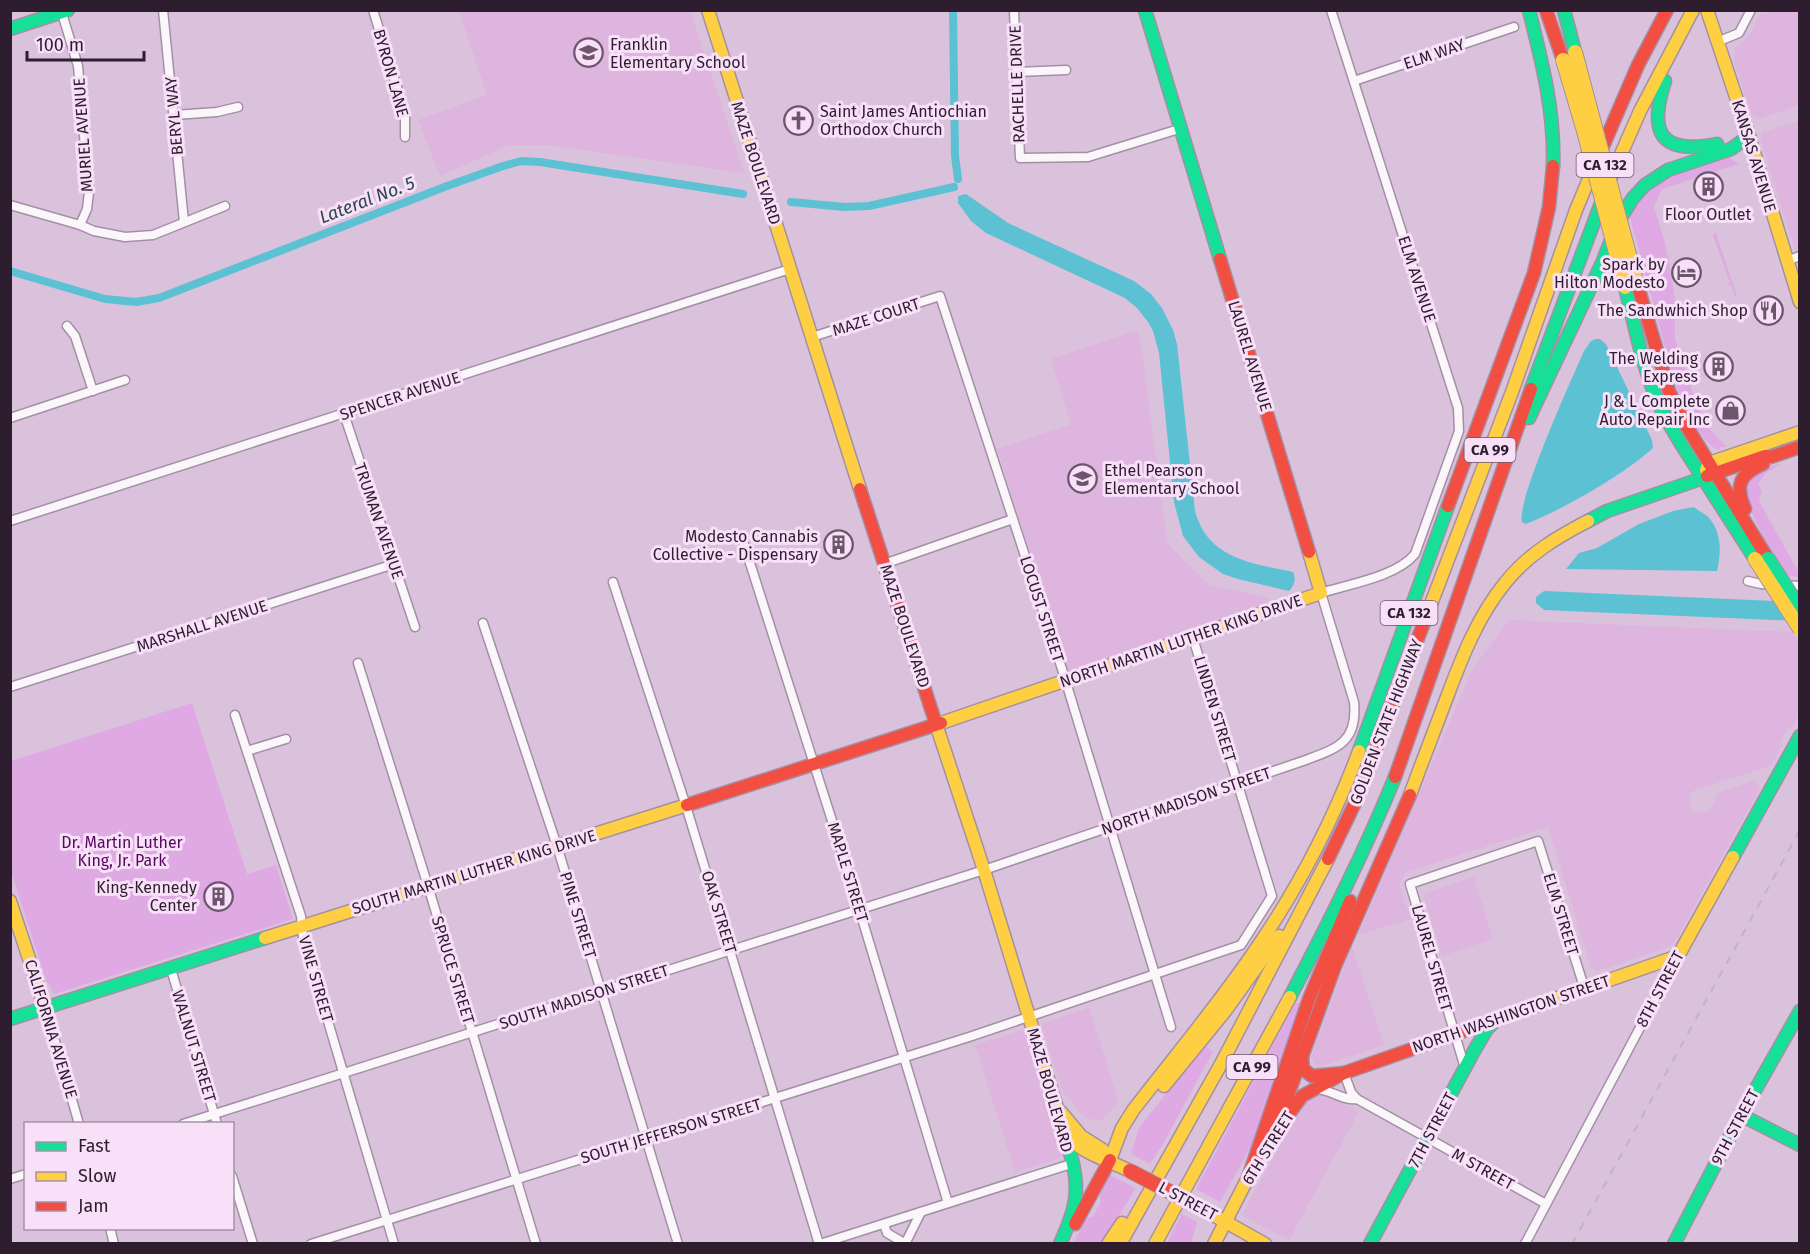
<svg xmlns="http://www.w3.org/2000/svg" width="1810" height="1254" font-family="'Fira Sans',sans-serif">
<rect width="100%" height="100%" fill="#dbc2dc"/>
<!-- built -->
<g fill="#ddb5df">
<polygon points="459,11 690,11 744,173 548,145 509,145 440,176 418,120 487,95"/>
<polygon points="1772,11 1799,11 1799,105 1760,119 1752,115 1734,62 1735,48 1751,33 1759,15"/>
<polygon points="1799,121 1799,264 1760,138 1763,132"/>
<polygon points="1137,330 1141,344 1167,543 1210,585 1269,598 1272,605 1069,673 997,449 1071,424 1051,359"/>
<polygon points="1509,620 1793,632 1799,642 1799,714 1793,726 1789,727 1780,741 1780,748 1771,766 1697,789 1692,792 1690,797 1691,808 1701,814 1711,809 1717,795 1720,792 1753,781 1759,786 1760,789 1677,938 1669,947 1598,971 1591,968 1548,827 1406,872 1399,884 1411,919 1358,935 1473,668"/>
<polygon points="1474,877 1493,939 1442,956 1424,897 1425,893"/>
<polygon points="1352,946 1384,1045 1316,1068 1311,1056"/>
<polygon points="1089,1008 1119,1101 1102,1121 1085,1118 1062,1091 1042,1027 1043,1023"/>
<polygon points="1021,1030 1025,1032 1062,1152 1061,1157 1015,1172 975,1045"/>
<polygon points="1323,1093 1359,1112 1289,1240 1244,1217 1243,1212 1305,1101 1315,1094"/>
</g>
<!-- green -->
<g fill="#dfa9e3">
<path d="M 1730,155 L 1731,159 L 1739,164 L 1662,189 L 1654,206 L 1664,239 L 1671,273 L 1675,300 L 1675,339 L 1697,405 L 1708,427 L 1726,447 L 1720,447 L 1719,450 C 1698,443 1679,393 1672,373 L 1629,214 L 1650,190 L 1671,176 Z"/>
<polygon points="1716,233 1737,296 1736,298 1731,285 1725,286 1730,283 1713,235"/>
<path d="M 1782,463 L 1766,473 L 1758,484 L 1762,492 L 1759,501 L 1799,573 L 1799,577 L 1786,576 C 1776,559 1748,514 1747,495 C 1746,489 1748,482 1752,477 C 1759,469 1772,466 1782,463 Z"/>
<polygon points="192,703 247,874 276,865 293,919 54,994 46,980 11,871 11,761"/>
<polygon points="1296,1002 1302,1005 1259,1132 1220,1202 1196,1189"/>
<polygon points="1206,1046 1213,1052 1164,1142 1150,1164 1131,1154 1139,1128 1164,1096"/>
<polygon points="1110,1175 1136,1188 1102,1243 1073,1244 1086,1219 1093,1216 1101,1202 1099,1193"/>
<polygon points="1182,1214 1197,1222 1191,1243 1167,1243"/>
</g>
<!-- water -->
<g fill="#5cc1d2">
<path d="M 966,194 L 1008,223 L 1134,281 L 1151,294 L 1162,308 L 1173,330 L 1177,344 L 1195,511 C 1208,559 1251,563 1293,572 C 1296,580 1295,584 1289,591 L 1238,579 L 1223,574 L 1199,557 L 1183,536 L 1174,502 L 1159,353 L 1153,331 L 1148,322 L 1137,308 L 1125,298 L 986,233 L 971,221 L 958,203 L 958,196 Z"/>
<path d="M 1596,339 L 1600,339 L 1606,344 L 1652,440 L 1653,448 C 1625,474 1562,510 1526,524 L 1522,522 C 1516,502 1572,378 1584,351 L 1591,341 Z"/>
<path d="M 1694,507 C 1698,511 1706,514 1710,519 C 1722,534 1721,554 1717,571 L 1566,569 L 1579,553 L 1597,548 L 1639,524 L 1673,511 Z"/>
<polygon points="1544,591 1799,602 1799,621 1544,610 1536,603 1536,597"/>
</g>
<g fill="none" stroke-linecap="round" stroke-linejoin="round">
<!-- canal -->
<g stroke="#5cc1d2" stroke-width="8">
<polyline points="953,10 955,156 958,179"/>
<polyline points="791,202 845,207 869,206 954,187"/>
<polyline points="10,271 105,299 136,302 159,298 447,186 503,166 521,161 540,162 743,194"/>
</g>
<defs>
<g id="street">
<polyline points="61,10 78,66 89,192 87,209 80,225"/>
<polyline points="163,10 184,222"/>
<polyline points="373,10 405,113 405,137"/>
<polyline points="1014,10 1020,158 1088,157 1179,129"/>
<polyline points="1717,42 1739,33 1751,10"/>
<polyline points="1016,72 1066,70"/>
<polyline points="1354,81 1514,27"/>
<polyline points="174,115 217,112 238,107"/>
<polyline points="10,205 80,225 94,231 125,237 153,235 225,206"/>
<polyline points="1787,261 1800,256"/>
<polyline points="67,326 75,336 93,391"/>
<polyline points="812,337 940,296 1062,669 1171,1027"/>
<polyline points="344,414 415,627"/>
<polyline points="10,418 125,380"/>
<polyline points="10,521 790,269"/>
<polyline points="743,541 841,849 948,1203"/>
<polyline points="884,564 1013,519"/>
<polyline points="1748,581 1761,584 1800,586"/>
<polyline points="613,582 686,806 819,1244"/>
<polyline points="483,623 557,846 678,1244"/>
<polyline points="358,663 428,886 536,1244"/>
<polyline points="10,687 394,564"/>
<polyline points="235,715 301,916 303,937 394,1244"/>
<polyline points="247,751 286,739"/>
<polyline points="171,969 217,1124"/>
<polyline points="45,1007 79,1124"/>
<polyline points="1465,1068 1410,884 1538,841 1584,987"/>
<polyline points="1344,1073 1351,1092 1357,1099 1546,1204"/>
<path d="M 1315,1089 C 1331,1089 1342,1101 1357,1099"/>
<path d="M 183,1124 L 984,870 L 1303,761 C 1335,749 1358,744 1354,702 L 1321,593 C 1349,584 1396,577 1415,554 L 1459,431 L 1458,408 L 1331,10"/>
<polyline points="232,1176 253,1244"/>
<polyline points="10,1179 26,1174"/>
<polyline points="884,1224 887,1233 906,1244"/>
<polyline points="110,1228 114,1244"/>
<polyline points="311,1244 969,1037 1241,945 1272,896 1193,638"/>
<polyline points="820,1244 1071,1164"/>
<polyline points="905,1244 921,1212"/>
<polyline points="1525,1244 1678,956"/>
</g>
<g id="fast">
<polyline points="1145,10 1220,259"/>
<path d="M 1529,10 C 1542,62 1555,112 1553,166"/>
<polyline points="1564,10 1575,52"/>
<polyline points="10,29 68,10"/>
<path d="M 1665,81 C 1648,133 1660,155 1717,144"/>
<polyline points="1531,389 1611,177"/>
<polyline points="1529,418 1603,261 1618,222 1633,198 1645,185 1668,170 1731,149 1749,136"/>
<polyline points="1703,478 1755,559"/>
<path d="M 1588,521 L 1607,511 L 1703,478 C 1687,453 1670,429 1658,402 C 1642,366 1635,326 1625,287"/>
<polyline points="1359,751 1448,506"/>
<polyline points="1733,857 1800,736"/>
<path d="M 1290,997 C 1328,924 1364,853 1395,777"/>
<polyline points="10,1019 265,938"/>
<path d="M 1056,1105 C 1063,1136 1080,1168 1075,1200 C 1073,1216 1066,1230 1060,1244"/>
<polyline points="1741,1115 1800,1145"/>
<polyline points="1370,1244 1474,1051 1487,1029 1496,1020"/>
<polyline points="1674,1244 1741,1115 1800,1011"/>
</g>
<g id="slow">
<polyline points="708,10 860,489"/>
<polyline points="1707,10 1749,136 1800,302"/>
<polyline points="1611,177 1640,111 1693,10"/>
<polyline points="1706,470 1709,463 1800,432"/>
<polyline points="1423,625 1512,392 1576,210 1594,167"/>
<polyline points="935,721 984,870 1056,1105"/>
<polyline points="941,723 1321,593 1309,552"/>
<path d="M 1410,795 C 1422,762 1435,729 1447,697 C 1462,657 1478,616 1505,583 C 1527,555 1557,537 1588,521"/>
<polyline points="10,901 45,1007"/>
<polyline points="265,938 687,805"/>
<polyline points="1552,1000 1678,956 1733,857"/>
<polyline points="1164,1086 1226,1010 1279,936"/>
<polyline points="1061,1112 1081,1136 1103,1150 1110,1160"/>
<path d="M 1064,1133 C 1082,1154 1106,1159 1130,1171"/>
<path d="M 1110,1160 L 1122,1128 L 1134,1109 C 1175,1056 1218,1005 1256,949 C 1298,888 1333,821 1359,751"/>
<polyline points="1199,1207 1265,1244"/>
<polyline points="1108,1244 1122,1223"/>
<polyline points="1120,1244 1221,1064 1328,859"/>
<polyline points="1155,1244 1290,997"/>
<polyline points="1214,1244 1253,1168"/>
</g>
<g id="jam">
<polyline points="1546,10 1563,60"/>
<polyline points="1594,167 1638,65 1667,10"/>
<polyline points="1220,259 1309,552"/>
<polyline points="1635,277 1669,391 1682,419 1709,463"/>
<polyline points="1709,463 1768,559"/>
<polyline points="1707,476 1765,456 1771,457 1800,447"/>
<polyline points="860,489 935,721"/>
<polyline points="1448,506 1534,273 1549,207 1553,166"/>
<path d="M 1745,509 C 1735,486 1739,474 1763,464"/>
<polyline points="1395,777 1531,389"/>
<polyline points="687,805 941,723"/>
<polyline points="1328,859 1354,805 1423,625"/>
<polyline points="1302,1057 1303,1069 1312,1076 1344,1073"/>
<polyline points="1277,1130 1302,1096 1344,1073 1552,1000"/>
<polyline points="1266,1145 1288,1095 1335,966 1410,795"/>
<polyline points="1248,1178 1309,999 1350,901"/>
<polyline points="1075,1224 1110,1160"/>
</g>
</defs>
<!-- street casing -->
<use href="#street" stroke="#a390a4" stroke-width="11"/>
<!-- fast casing -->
<use href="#fast" stroke="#a390a4" stroke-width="15"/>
<!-- slow casing -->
<use href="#slow" stroke="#a390a4" stroke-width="15"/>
<!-- jam casing -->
<use href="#jam" stroke="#a390a4" stroke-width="15"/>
<!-- street -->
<use href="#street" stroke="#faf6fa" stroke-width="8"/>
<!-- fast -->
<use href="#fast" stroke="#16e098" stroke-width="12"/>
<!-- slow -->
<use href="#slow" stroke="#ffcf43" stroke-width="12"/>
<!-- jam -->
<use href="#jam" stroke="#f24e42" stroke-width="12"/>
<!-- rail -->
<polyline stroke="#bdb6bd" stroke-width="2" stroke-dasharray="8 8" stroke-linecap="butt" points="1572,1244 1800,830"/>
<defs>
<polyline id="fast-bridge" points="1768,559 1800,609"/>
<g id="slow-bridge">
<polyline points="1575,52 1635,277"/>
<polyline points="1563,60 1584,131 1625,287"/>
<polyline points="1755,559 1800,629"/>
</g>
<polyline id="jam-bridge" points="1130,1171 1199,1207"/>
</defs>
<!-- fast-bridge casing -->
<use href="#fast-bridge" stroke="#a390a4" stroke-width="16" stroke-linecap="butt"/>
<!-- slow-bridge casing -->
<use href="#slow-bridge" stroke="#a390a4" stroke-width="16" stroke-linecap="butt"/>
<!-- jam-bridge casing -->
<use href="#jam-bridge" stroke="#a390a4" stroke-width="16" stroke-linecap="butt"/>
<!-- fast-bridge -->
<use href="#fast-bridge" stroke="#16e098" stroke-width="14"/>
<!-- slow-bridge -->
<use href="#slow-bridge" stroke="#ffcf43" stroke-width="14"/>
<!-- jam-bridge -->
<use href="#jam-bridge" stroke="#f24e42" stroke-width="14"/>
</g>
<!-- icons -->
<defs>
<symbol id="school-ring" viewBox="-11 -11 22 22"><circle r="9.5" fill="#f8e0f9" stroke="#6b566c" stroke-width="1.5"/><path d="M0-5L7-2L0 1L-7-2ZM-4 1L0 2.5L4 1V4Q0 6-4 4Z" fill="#6b566c"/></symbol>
<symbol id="church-ring" viewBox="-11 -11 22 22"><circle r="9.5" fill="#f8e0f9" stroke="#6b566c" stroke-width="1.5"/><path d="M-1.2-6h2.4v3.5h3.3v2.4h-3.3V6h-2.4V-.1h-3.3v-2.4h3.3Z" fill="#6b566c"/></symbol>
<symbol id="building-ring" viewBox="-11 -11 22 22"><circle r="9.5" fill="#f8e0f9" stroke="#6b566c" stroke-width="1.5"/><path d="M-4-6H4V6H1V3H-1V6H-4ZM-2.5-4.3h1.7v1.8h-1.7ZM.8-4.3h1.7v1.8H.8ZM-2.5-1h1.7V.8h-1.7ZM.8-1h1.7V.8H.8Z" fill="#6b566c"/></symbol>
<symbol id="hotel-ring" viewBox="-11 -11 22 22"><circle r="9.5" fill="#f8e0f9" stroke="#6b566c" stroke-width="1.5"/><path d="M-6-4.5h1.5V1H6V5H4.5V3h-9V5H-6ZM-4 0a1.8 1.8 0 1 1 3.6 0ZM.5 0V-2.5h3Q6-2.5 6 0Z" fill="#6b566c"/></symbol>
<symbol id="restaurant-ring" viewBox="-11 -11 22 22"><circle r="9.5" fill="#f8e0f9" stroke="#6b566c" stroke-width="1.5"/><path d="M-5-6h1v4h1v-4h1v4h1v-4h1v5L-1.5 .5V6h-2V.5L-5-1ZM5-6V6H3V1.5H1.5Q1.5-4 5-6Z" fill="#6b566c"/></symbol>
<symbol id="shop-ring" viewBox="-11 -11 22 22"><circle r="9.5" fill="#f8e0f9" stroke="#6b566c" stroke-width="1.5"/><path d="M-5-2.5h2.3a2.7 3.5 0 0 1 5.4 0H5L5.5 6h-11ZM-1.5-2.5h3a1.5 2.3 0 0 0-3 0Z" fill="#6b566c"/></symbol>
</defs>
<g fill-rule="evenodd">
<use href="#school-ring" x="572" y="36" width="33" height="33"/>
<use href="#church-ring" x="782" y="104" width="33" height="33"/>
<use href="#building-ring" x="1692" y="170" width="33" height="33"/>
<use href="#hotel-ring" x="1670" y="256" width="33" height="33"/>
<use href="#restaurant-ring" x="1752" y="294" width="33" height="33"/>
<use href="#building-ring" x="1702" y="350" width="33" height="33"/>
<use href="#shop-ring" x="1714" y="394" width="33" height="33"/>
<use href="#school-ring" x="1066" y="462" width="33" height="33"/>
<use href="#building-ring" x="822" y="528" width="33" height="33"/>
<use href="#building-ring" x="202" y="880" width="33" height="33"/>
</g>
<g text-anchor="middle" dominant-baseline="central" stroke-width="6" stroke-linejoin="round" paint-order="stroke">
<!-- shield labels -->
<g fill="#f8e0f9" stroke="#6b576c" stroke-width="1.5">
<rect x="1576.5" y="153" width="57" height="24" rx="4.5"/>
<rect x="1464.5" y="438" width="51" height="24" rx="4.5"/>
<rect x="1380.5" y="601" width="57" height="24" rx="4.5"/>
<rect x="1226.5" y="1055" width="51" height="24" rx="4.5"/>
</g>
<g font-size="15" font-weight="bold" fill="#2e1c2f">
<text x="1605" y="165">CA 132</text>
<text x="1490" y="450">CA 99</text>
<text x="1409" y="613">CA 132</text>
<text x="1252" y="1067">CA 99</text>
</g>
<!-- poi labels -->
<g font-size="16" fill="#2e1c2f" stroke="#f8e0f9" text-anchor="end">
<text x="610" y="44" text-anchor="start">Franklin<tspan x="610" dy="18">Elementary School</tspan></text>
<text x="820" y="111" text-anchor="start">Saint James Antiochian<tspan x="820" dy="18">Orthodox Church</tspan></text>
<text x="1708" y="214" text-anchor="middle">Floor Outlet</text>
<text x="1665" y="264">Spark by<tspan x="1665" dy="18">Hilton Modesto</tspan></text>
<text x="1748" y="310">The Sandwhich Shop</text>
<text x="1698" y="358">The Welding<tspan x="1698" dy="18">Express</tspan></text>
<text x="1710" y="401">J &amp; L Complete<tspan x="1710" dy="18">Auto Repair Inc</tspan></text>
<text x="1104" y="470" text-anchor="start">Ethel Pearson<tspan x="1104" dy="18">Elementary School</tspan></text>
<text x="818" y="536">Modesto Cannabis<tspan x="818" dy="18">Collective - Dispensary</tspan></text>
<text x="197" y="887">King-Kennedy<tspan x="197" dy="18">Center</tspan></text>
</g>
<!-- street labels -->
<g font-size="16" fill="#2e1c2f" stroke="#f8e0f9">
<text transform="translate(1434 54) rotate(-19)">ELM WAY</text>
<text transform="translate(391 73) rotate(74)">BYRON LANE</text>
<text transform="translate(1017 84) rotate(-92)">RACHELLE DRIVE</text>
<text transform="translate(174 116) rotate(-95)">BERYL WAY</text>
<text transform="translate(83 135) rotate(-94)">MURIEL AVENUE</text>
<text transform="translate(1754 156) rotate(73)">KANSAS AVENUE</text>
<text transform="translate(756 163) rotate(72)">MAZE BOULEVARD</text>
<text transform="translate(1417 279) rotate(72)">ELM AVENUE</text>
<text transform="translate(876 317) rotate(-18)">MAZE COURT</text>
<text transform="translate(1250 356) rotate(73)">LAUREL AVENUE</text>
<text transform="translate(400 396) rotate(-18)">SPENCER AVENUE</text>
<text transform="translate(379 521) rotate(71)">TRUMAN AVENUE</text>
<text transform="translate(1042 609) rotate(72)">LOCUST STREET</text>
<text transform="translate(202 626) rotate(-18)">MARSHALL AVENUE</text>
<text transform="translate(905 626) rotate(72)">MAZE BOULEVARD</text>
<text transform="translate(1181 641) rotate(-19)">NORTH MARTIN LUTHER KING DRIVE</text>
<text transform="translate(1215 709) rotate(73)">LINDEN STREET</text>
<text transform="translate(1386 722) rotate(-69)">GOLDEN STATE HIGHWAY</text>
<text transform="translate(1186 801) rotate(-19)">NORTH MADISON STREET</text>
<text transform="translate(474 872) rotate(-17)">SOUTH MARTIN LUTHER KING DRIVE</text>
<text transform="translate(848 872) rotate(73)">MAPLE STREET</text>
<text transform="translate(719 912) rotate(73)">OAK STREET</text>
<text transform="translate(1561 914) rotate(73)">ELM STREET</text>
<text transform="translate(578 915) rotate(73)">PINE STREET</text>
<text transform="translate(1432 958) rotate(74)">LAUREL STREET</text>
<text transform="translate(453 970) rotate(73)">SPRUCE STREET</text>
<text transform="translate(316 979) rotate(74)">VINE STREET</text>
<text transform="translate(1660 989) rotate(-62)">8TH STREET</text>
<text transform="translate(584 997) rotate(-18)">SOUTH MADISON STREET</text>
<text transform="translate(1511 1014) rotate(-19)">NORTH WASHINGTON STREET</text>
<text transform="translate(51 1029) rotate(73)">CALIFORNIA AVENUE</text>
<text transform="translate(194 1046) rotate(73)">WALNUT STREET</text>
<text transform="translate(1050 1090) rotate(74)">MAZE BOULEVARD</text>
<text transform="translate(1735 1127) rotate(-62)">9TH STREET</text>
<text transform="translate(1432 1130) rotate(-62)">7TH STREET</text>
<text transform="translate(671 1131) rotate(-17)">SOUTH JEFFERSON STREET</text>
<text transform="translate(1268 1148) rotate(-58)">6TH STREET</text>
<text transform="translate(1483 1169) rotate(29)">M STREET</text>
<text transform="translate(1188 1201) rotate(28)">L STREET</text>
</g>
<!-- park labels -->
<g font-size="16" fill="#56085c" stroke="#f8e0f9">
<text x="122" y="842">Dr. Martin Luther<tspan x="122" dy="18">King, Jr. Park</tspan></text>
</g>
<!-- water labels -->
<g font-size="18" font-style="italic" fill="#2b484b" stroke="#f8e0f9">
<text transform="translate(367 200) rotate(-21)">Lateral No. 5</text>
</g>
</g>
<!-- border -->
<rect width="1810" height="1254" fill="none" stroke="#2e1c2f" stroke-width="24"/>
<!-- legend -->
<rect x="24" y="1122" width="210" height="108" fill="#f8e0f9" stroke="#a792a8" stroke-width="1.5"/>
<rect x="36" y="1142" width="30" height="9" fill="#16e098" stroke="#a792a8" stroke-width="1.5"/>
<text x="78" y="1152" font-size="18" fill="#2e1c2f">Fast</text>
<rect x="36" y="1172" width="30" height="9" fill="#ffcf43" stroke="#a792a8" stroke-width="1.5"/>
<text x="78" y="1182" font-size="18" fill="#2e1c2f">Slow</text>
<rect x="36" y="1202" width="30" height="9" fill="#f24e42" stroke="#a792a8" stroke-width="1.5"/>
<text x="78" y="1212" font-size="18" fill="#2e1c2f">Jam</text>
<!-- scale -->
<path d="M27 51v9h117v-9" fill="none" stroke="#2e1c2f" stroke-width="3"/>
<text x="36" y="51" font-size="18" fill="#2e1c2f" stroke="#f8e0f9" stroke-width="4.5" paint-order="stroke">100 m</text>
</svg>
